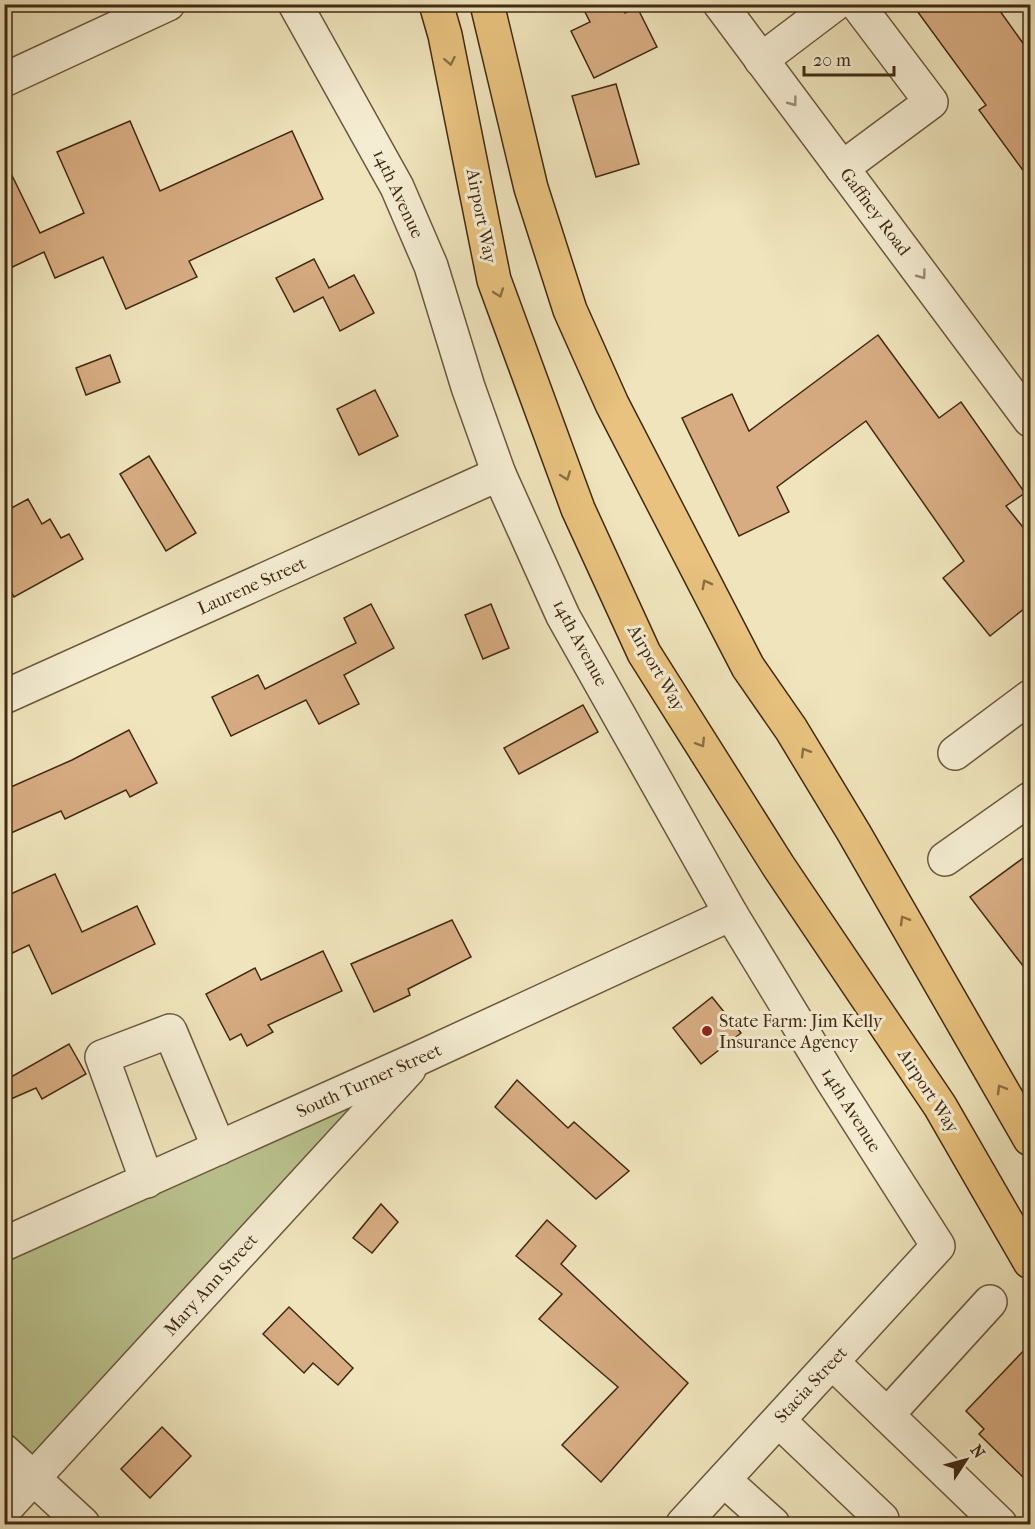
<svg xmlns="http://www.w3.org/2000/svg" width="1035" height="1529" font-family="'IM FELL French Canon',serif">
<rect width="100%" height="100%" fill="#efe4bc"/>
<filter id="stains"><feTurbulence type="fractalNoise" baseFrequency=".00333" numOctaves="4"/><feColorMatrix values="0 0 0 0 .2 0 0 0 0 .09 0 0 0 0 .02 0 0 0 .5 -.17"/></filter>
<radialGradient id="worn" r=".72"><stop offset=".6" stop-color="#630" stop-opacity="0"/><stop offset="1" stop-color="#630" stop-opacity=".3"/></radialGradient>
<!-- green -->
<polygon fill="#bbc48f" stroke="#7e7751" stroke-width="1.5" points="417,1059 34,1478 5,1451 4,1244"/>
<!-- building -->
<g fill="#d7ac82" stroke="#412a13" stroke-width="1.5">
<polygon points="581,4 621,4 625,13 637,7 657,47 594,78 571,31 590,22"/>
<polygon points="912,4 995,4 1030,53 1030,180 979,110 986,105"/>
<polygon points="616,84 639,164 596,177 572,96"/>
<polygon points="130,121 160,191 292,131 323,199 189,261 197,277 126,309 103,257 55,278 44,252 4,271 4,159 40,233 84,213 57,152"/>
<polygon points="314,259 329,288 354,275 374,313 340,331 323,297 294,312 276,278"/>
<polygon points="878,335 939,418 961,402 1025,493 1006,506 1030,536 1030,604 990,636 943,578 964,561 866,421 777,487 789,512 739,536 682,418 732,394 749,431"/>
<polygon points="110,355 120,382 86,395 76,368"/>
<polygon points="375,390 398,436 359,455 337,409"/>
<polygon points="149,456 196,533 166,551 120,474"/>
<polygon points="28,499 42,524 50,519 61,538 69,534 83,559 14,597 4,579 4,512"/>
<polygon points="371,604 394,648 344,675 359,704 319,724 306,700 231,736 212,697 258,675 265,689 356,643 344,618"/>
<polygon points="491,604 509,648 483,659 465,615"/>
<polygon points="583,705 598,732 519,774 504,748"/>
<polygon points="129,730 157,783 130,797 126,790 65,819 61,811 4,836 4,790 72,760"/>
<polygon points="1030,853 1030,975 970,897"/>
<polygon points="55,874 82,932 137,906 155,944 52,994 29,945 4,957 4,897"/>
<polygon points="452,920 471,957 408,989 410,995 374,1012 351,964"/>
<polygon points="323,951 342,991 268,1025 273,1032 247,1046 241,1034 230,1040 206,994 255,968 261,980"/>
<polygon points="712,997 741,1033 701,1064 673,1028"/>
<polygon points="69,1044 86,1074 42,1099 36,1088 4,1102 4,1081"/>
<polygon points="517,1080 568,1128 574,1122 629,1171 596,1199 495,1107"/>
<polygon points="381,1204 398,1222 372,1253 353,1238"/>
<polygon points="547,1220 576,1246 561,1264 688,1383 601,1482 562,1445 618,1387 539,1319 562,1294 516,1256"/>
<polygon points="289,1307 353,1368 338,1385 313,1363 304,1373 263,1334"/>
<polygon points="1030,1344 1030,1484 979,1434 984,1429 966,1411"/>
<polygon points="162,1427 191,1456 150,1498 121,1469"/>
</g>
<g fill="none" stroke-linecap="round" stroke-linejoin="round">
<defs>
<g id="minor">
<polyline points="295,4 397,187 431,266 468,387 499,474 563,616 731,914 832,1080 938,1246 683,1524"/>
<polyline points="720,4 1030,420"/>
<polyline points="761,60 835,4"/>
<polyline points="4,80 168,4"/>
<polyline points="842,168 931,102 857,4"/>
<polyline points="4,697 499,474"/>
<polyline points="955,753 1030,697"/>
<polyline points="945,859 1030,799"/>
<polyline points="147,1181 102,1057 170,1031 219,1148"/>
<polyline points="4,1244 417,1059 731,914"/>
<polyline points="832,1362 1000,1524"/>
<polyline points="887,1415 990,1302"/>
<polyline points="779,1421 882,1519"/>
<polyline points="4,1451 83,1524"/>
<polyline points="724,1480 773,1524"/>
<polyline points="4,1510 409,1069"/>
</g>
<g id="major">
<polyline points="436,4 445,35 494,280 578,509 644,653 779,867 940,1106 1030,1262"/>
<polyline points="487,4 531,188 570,310 612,404 748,667 791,729 854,833 1030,1139"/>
</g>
</defs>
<!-- minor casing -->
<use href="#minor" stroke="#6c583d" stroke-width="36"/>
<!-- major casing -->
<use href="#major" stroke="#412a13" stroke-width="36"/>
<!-- minor -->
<use href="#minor" stroke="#f5edd3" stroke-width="33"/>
<!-- major -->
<use href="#major" stroke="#e8c27e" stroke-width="33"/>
</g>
<!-- one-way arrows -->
<defs><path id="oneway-chevron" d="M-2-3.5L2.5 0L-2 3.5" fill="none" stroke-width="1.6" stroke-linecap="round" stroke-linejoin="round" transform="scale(1.5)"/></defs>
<g stroke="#8c6e43">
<use href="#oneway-chevron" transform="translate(450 61) rotate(79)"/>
<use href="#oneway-chevron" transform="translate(499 293) rotate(70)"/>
<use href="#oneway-chevron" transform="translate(566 476) rotate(70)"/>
<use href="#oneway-chevron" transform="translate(706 584) rotate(-118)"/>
<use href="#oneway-chevron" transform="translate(701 743) rotate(58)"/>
<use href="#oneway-chevron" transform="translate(805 752) rotate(-121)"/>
<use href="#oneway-chevron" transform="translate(904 920) rotate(-120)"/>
<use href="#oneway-chevron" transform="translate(1001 1089) rotate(-120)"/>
</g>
<g stroke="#9b8c73">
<use href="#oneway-chevron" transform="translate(793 102) rotate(53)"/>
<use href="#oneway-chevron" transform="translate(922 275) rotate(53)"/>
</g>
<!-- markers -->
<circle fill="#8f2418" stroke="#f5edd3" stroke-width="2" cx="707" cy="1031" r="6"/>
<g text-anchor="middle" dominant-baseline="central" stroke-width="6" stroke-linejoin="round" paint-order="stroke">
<!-- street labels -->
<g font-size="18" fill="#412a13" stroke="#f5edd3">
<text transform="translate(398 194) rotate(65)">14th Avenue</text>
<text transform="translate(875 212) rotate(53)">Gaffney Road</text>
<text transform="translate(481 216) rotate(79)">Airport Way</text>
<text transform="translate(252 586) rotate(-24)">Laurene Street</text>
<text transform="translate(580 643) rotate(62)">14th Avenue</text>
<text transform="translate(656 668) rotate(60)">Airport Way</text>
<text transform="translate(369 1081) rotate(-24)">South Turner Street</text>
<text transform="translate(928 1091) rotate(57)">Airport Way</text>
<text transform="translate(851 1110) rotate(58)">14th Avenue</text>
<text transform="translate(211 1285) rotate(-48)">Mary Ann Street</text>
<text transform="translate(811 1385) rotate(-47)">Stacia Street</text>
</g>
<!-- poi labels -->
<g font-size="18" fill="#412a13" stroke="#f5edd3" text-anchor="start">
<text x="719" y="1021">State Farm: Jim Kelly<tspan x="719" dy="21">Insurance Agency</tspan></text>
</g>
</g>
<!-- margin -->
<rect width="1035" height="1529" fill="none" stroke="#efe4bc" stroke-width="24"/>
<rect x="6" y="6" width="1023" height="1517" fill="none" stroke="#412a13" stroke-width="3"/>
<rect x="12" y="12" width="1011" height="1505" fill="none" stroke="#412a13" stroke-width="1.5"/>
<!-- north arrow -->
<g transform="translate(966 1460) rotate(54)" stroke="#f5edd3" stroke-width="4.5" paint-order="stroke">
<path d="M0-4.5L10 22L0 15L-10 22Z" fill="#412a13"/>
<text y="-9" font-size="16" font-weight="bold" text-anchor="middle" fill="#412a13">N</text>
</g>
<!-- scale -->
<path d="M804 66v9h90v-9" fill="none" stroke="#412a13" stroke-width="3"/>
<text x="813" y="66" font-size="18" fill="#412a13" stroke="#f5edd3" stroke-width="4.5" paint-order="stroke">20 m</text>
<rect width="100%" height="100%" filter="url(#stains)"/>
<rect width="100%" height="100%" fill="url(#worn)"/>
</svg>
